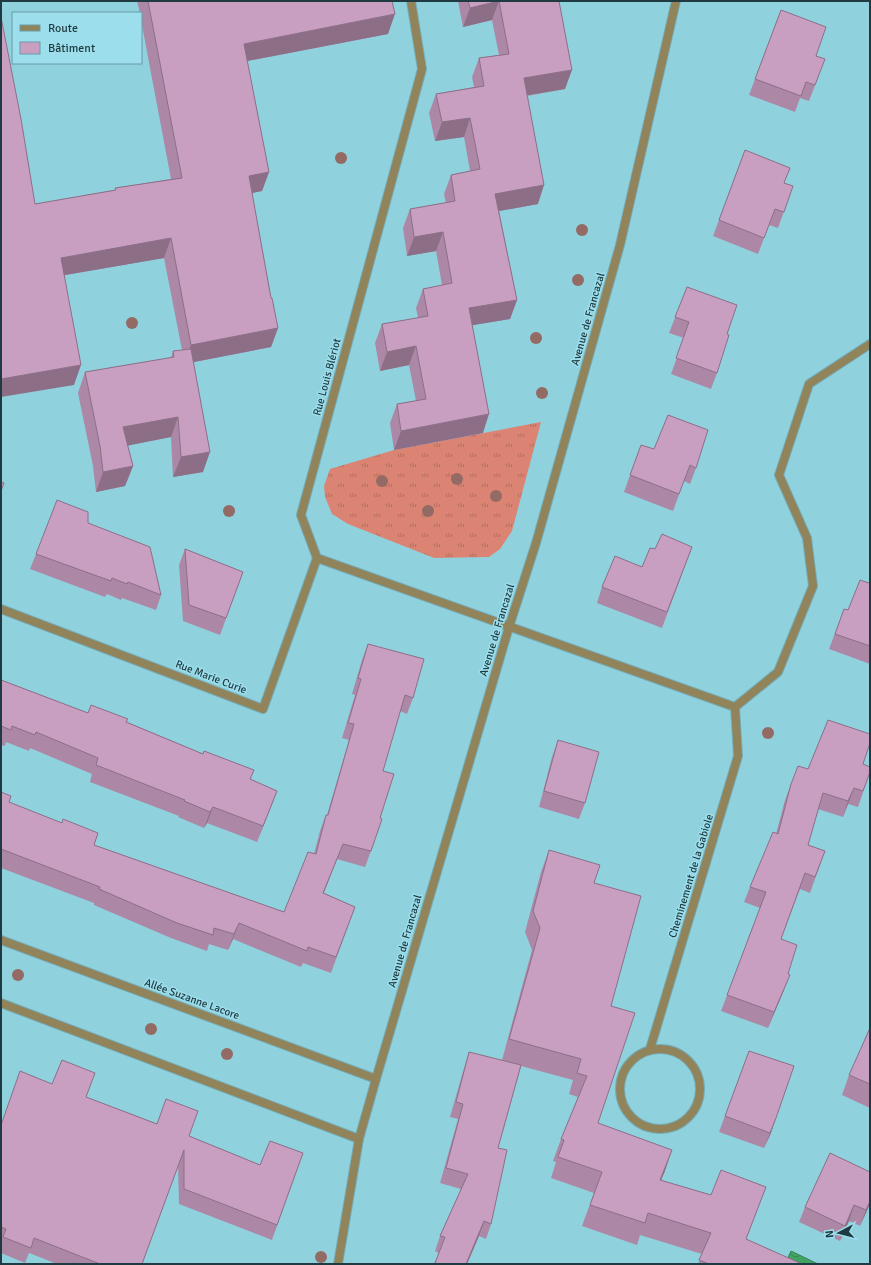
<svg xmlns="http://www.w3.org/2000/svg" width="871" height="1265" font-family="Signika,sans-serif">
<defs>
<pattern id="grass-tufts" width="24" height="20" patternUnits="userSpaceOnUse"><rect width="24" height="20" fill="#dc8473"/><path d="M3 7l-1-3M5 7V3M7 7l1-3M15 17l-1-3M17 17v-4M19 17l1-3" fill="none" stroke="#b26d60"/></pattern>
<pattern id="water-waves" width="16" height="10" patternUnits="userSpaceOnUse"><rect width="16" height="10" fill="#42a462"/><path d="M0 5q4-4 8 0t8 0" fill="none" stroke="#378752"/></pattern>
</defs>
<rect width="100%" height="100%" fill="#90d1de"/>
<!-- grass -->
<polygon fill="url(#grass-tufts)" points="541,422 512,531 500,549 489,557 434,558 348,524 332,514 325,497 324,486 330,469 394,450"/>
<!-- water -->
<polygon fill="url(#water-waves)" stroke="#388458" points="791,1251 818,1264 785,1264"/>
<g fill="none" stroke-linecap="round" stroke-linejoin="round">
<defs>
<g id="minor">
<polyline points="411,1 422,69 301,515 317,558 735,707 738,756 650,1049"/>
<polyline points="1,609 263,709 317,558"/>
<polyline points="735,707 778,672 813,586 807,538 779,475 809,384 870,344"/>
<polyline points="1,940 376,1079"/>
<polyline points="1,1003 359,1139"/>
<circle cx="660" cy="1089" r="40"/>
</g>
<polyline id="tertiary" points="338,1264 359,1139 376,1079 509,627 536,543 620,245 676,1"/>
</defs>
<!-- minor casing -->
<use href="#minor" stroke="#75adb8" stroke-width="10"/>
<!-- tertiary casing -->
<use href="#tertiary" stroke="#75adb8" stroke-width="10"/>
<!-- minor -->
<use href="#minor" stroke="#91835a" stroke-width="8"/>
<!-- tertiary -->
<use href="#tertiary" stroke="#91835a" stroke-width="8"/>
</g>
<!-- trees -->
<g fill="#936a64">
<circle cx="341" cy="158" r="6"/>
<circle cx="582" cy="230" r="6"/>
<circle cx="578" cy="280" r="6"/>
<circle cx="132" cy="323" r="6"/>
<circle cx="536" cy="338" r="6"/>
<circle cx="542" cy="393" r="6"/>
<circle cx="457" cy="479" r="6"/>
<circle cx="382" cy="481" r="6"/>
<circle cx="496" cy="496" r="6"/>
<circle cx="229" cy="511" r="6"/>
<circle cx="428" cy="511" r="6"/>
<circle cx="768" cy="733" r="6"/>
<circle cx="18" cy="975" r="6"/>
<circle cx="151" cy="1029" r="6"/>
<circle cx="227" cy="1054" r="6"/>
<circle cx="321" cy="1257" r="6"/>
</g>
<!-- wall -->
<g fill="#ac88a6">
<polygon points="137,1 235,1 388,34 247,61 269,172 262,191 252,193 271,298 278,328 271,347 193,362 203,472 173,477 171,437 127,445 133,466 125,486 96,492 93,466 78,393 85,372 171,358 173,351 182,350 164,258 64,275 74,385 35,204 115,190 115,188 171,179 141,20 141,13 140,13"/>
<polygon points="458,1 559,1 565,89 527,96 538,204 499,211 517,300 510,319 472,325 483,433 394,450 390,423 397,404 416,401 409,365 380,371 375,343 382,324 418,318 416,308 423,289 442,285 436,251 407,256 403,228 410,209 446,203 444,194 451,175 470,171 464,137 435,141 429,113 436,94 474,87 472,77 479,58 499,55 492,20 463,27"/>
<polygon points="781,10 816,56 819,75 809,101 800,98 795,112 749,95"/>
<polygon points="745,150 784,183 793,186 778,228 769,225 758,254 713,236"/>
<polygon points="687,287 717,373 711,389 671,374 684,338 669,333"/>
<polygon points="654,449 696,468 690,484 684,481 673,511 624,492 630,475"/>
<polygon points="88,523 161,595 156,610 122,598 121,600 107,594 105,597 30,569 36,554"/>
<polygon points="692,547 662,628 597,603 602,587 642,567 655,549"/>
<polygon points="185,549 243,572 220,635 183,621 179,565"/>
<polygon points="870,579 870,664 829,649 844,609 848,610 869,583"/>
<polygon points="368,644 413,698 407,714 400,711 383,771 380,818 371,851 365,867 337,859 324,893 355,907 331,973 303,963 301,967 233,939 228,950 209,944 207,951 171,938 94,905 94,903 1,868 1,792 9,802 94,845 284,912 314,854 320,831 326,815 327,815 349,740 342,738 355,695 352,694 362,660"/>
<polygon points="1,680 88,713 127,722 203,754 254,770 250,779 277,791 257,842 207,823 204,828 178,817 179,816 90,782 92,774 30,748 29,751 6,742 5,746 1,745"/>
<polygon points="558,740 585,803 579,819 539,807 552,757"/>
<polygon points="863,764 870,772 858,807 848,804 843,817 818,809 808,845 825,851 810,893 800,889 781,939 788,974 784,990 768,1028 721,1011 760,908 744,902 750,887 776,834 785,800 791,784"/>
<polygon points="549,850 594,883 611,1006 598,1123 665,1171 661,1180 711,1195 766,1187 746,1239 802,1264 698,1264 702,1254 640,1235 637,1245 582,1226 594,1193 551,1178 556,1162 553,1161 561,1139 578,1097 569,1094 573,1080 521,1066 498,1148 491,1224 486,1239 479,1236 467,1264 434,1264 439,1253 435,1251 440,1236 461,1189 440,1183 458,1119 450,1117 464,1068 469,1052 502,1060 532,950 525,932 541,872"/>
<polygon points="870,1028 870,1108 842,1095 849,1075"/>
<polygon points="749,1051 771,1133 764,1148 719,1132"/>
<polygon points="52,1084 189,1136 260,1165 303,1153 272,1240 179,1204 178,1165 142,1264 57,1264 29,1253 25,1263 1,1253 1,1125"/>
<polygon points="870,1172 870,1204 860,1226 849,1221 840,1241 799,1222 805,1207"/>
</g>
<!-- shaded-wall -->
<g fill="#8c6f87">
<polygon points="499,1 492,20 463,27 470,8"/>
<polygon points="395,14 388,34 237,63 244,44"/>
<polygon points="572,70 565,89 517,97 524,78"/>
<polygon points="470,118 464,137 435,141 442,122"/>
<polygon points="269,172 262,191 242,195 249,176"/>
<polygon points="544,185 538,204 488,213 495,194"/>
<polygon points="443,232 436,251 407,256 414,237"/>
<polygon points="171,238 164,258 54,277 61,258"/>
<polygon points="517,300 510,319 462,327 469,308"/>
<polygon points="278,328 271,347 184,364 191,345"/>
<polygon points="416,346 409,365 380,371 387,352"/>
<polygon points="81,365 74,385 1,397 1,379"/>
<polygon points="489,414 483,433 394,450 401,431"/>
<polygon points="178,417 171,437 116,448 123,427"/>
<polygon points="210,452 203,472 173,477 181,457"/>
<polygon points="133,466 125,486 96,492 103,472"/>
<polygon points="854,788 848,804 843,817 848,801"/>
<polygon points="277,791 271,807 257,842 263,826"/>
<polygon points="213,807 207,823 204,828 210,812"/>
<polygon points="343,844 317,909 323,893"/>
<polygon points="239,923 233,939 228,950 234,934"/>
<polygon points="790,975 784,990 768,1028 774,1012"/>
<polygon points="776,1118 771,1133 764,1148"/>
<polygon points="672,1150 665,1171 652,1201 660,1180"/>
<polygon points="870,1201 870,1204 860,1226 866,1210"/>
<polygon points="854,1205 849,1221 840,1241 845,1226"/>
<polygon points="484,1221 479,1236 467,1264 466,1264"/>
</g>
<!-- building -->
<g fill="#c89ec1" stroke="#8c6f87">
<polygon points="148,1 392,1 395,14 244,44 269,172 249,176 271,298 272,298 278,328 191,345 171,238 61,258 81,365 1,379 1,17 21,119 35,204 116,190 115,188 182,178"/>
<polygon points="468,1 559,1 572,70 524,78 544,185 495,194 517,300 469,308 489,414 401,431 397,404 426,399 416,346 387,352 382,324 428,316 423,289 452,283 443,232 414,237 410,209 455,201 451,175 480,169 470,118 442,122 436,94 484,86 479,58 509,54 499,1 470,8"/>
<polygon points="781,10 826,27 816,56 825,59 815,85 806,82 801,96 755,79"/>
<polygon points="745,150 790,168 784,183 793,186 784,212 775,209 764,238 719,220"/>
<polygon points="687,287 737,305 727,334 729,335 717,373 676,358 689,322 675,317"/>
<polygon points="191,349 210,452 181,457 178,417 123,427 133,466 103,472 100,446 85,372 174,357 173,351"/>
<polygon points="668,415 708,430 696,468 690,465 679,494 630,475 641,445 654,449"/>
<polygon points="1,482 4,483 1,491"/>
<polygon points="57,500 88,512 88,523 150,547 161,595 128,582 127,584 112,578 111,581 36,554"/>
<polygon points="662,534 692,547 667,612 602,587 615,556 642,567 650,548 655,549"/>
<polygon points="185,549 243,572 226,618 189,605"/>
<polygon points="860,580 869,583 870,580 870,646 835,634 844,609 848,610"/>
<polygon points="368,644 424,659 413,698 405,695 383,771 394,774 380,818 382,819 371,851 343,844 323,893 355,907 336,957 308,947 307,951 239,923 234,934 214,928 213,935 177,923 99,889 100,887 1,849 1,792 11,796 9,802 62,823 63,819 98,833 94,845 284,912 308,852 316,854 326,815 328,815 354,724 348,723 361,679 358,678"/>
<polygon points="1,680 88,713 91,705 128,719 126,722 203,754 204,751 254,770 250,779 277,791 263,826 213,807 210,812 184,801 185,800 96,765 98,758 36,732 35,735 12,726 11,730 1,726"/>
<polygon points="828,720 870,734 870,743 863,764 870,767 870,772 863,791 854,788 848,801 823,793 808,845 825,851 815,877 805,873 781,939 797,945 788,974 790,975 774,1012 727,995 766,892 750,887 773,832 778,834 791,784 798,766 808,769"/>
<polygon points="558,740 599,752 585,803 544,791"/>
<polygon points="549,850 600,865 594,883 641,896 611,1006 635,1013 598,1123 672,1150 660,1180 711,1195 721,1170 766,1187 746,1239 802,1264 709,1264 699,1260 711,1233 648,1213 645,1223 590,1205 602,1172 558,1157 564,1140 561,1139 587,1076 577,1073 581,1059 509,1039 540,928 533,911"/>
<polygon points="870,1028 870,1084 849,1075"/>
<polygon points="749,1051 794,1066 776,1118 770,1133 725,1116"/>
<polygon points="469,1052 521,1065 498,1148 507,1150 491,1224 484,1221 466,1264 437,1264 435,1263 445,1237 440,1236 468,1174 446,1168 463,1104 456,1102"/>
<polygon points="62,1060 95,1073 86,1097 157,1124 166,1099 198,1111 189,1136 260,1165 270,1141 303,1153 277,1225 184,1189 184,1150 142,1264 100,1264 34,1238 31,1248 3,1237 6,1229 1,1227 1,1125 20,1071 52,1084"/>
<polygon points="830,1153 870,1172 870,1201 866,1210 854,1205 845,1226 805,1207"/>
</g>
<g text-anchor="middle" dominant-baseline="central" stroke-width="3" stroke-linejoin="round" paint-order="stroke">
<!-- street labels -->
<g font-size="11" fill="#1f3a40" stroke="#9cdeeb">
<text transform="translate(588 319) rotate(-74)">Avenue de Francazal</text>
<text transform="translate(327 377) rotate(-75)">Rue Louis Blériot</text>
<text transform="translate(497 630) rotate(-73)">Avenue de Francazal</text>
<text transform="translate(211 677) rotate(21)">Rue Marie Curie</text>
<text transform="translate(691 876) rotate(-73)">Cheminement de la Gabiole</text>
<text transform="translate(405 941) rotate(-74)">Avenue de Francazal</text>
<text transform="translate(192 999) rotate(20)">Allée Suzanne Lacore</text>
</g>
</g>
<!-- border -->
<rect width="871" height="1265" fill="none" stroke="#1f3a40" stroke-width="4"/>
<!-- legend -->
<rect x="12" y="12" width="130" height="52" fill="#9cdeeb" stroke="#6a9ca7"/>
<rect x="20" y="25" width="20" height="6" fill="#91835a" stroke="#6a9ca7"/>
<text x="48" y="32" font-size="12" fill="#1f3a40">Route</text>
<rect x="20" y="42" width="20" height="12" fill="#c89ec1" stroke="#6a9ca7"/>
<text x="48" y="52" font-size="12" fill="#1f3a40">Bâtiment</text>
<!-- north arrow -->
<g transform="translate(839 1233) rotate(263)" stroke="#9cdeeb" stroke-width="3" paint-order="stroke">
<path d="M0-3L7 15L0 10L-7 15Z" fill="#1f3a40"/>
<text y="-6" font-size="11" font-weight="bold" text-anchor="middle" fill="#1f3a40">N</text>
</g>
</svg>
